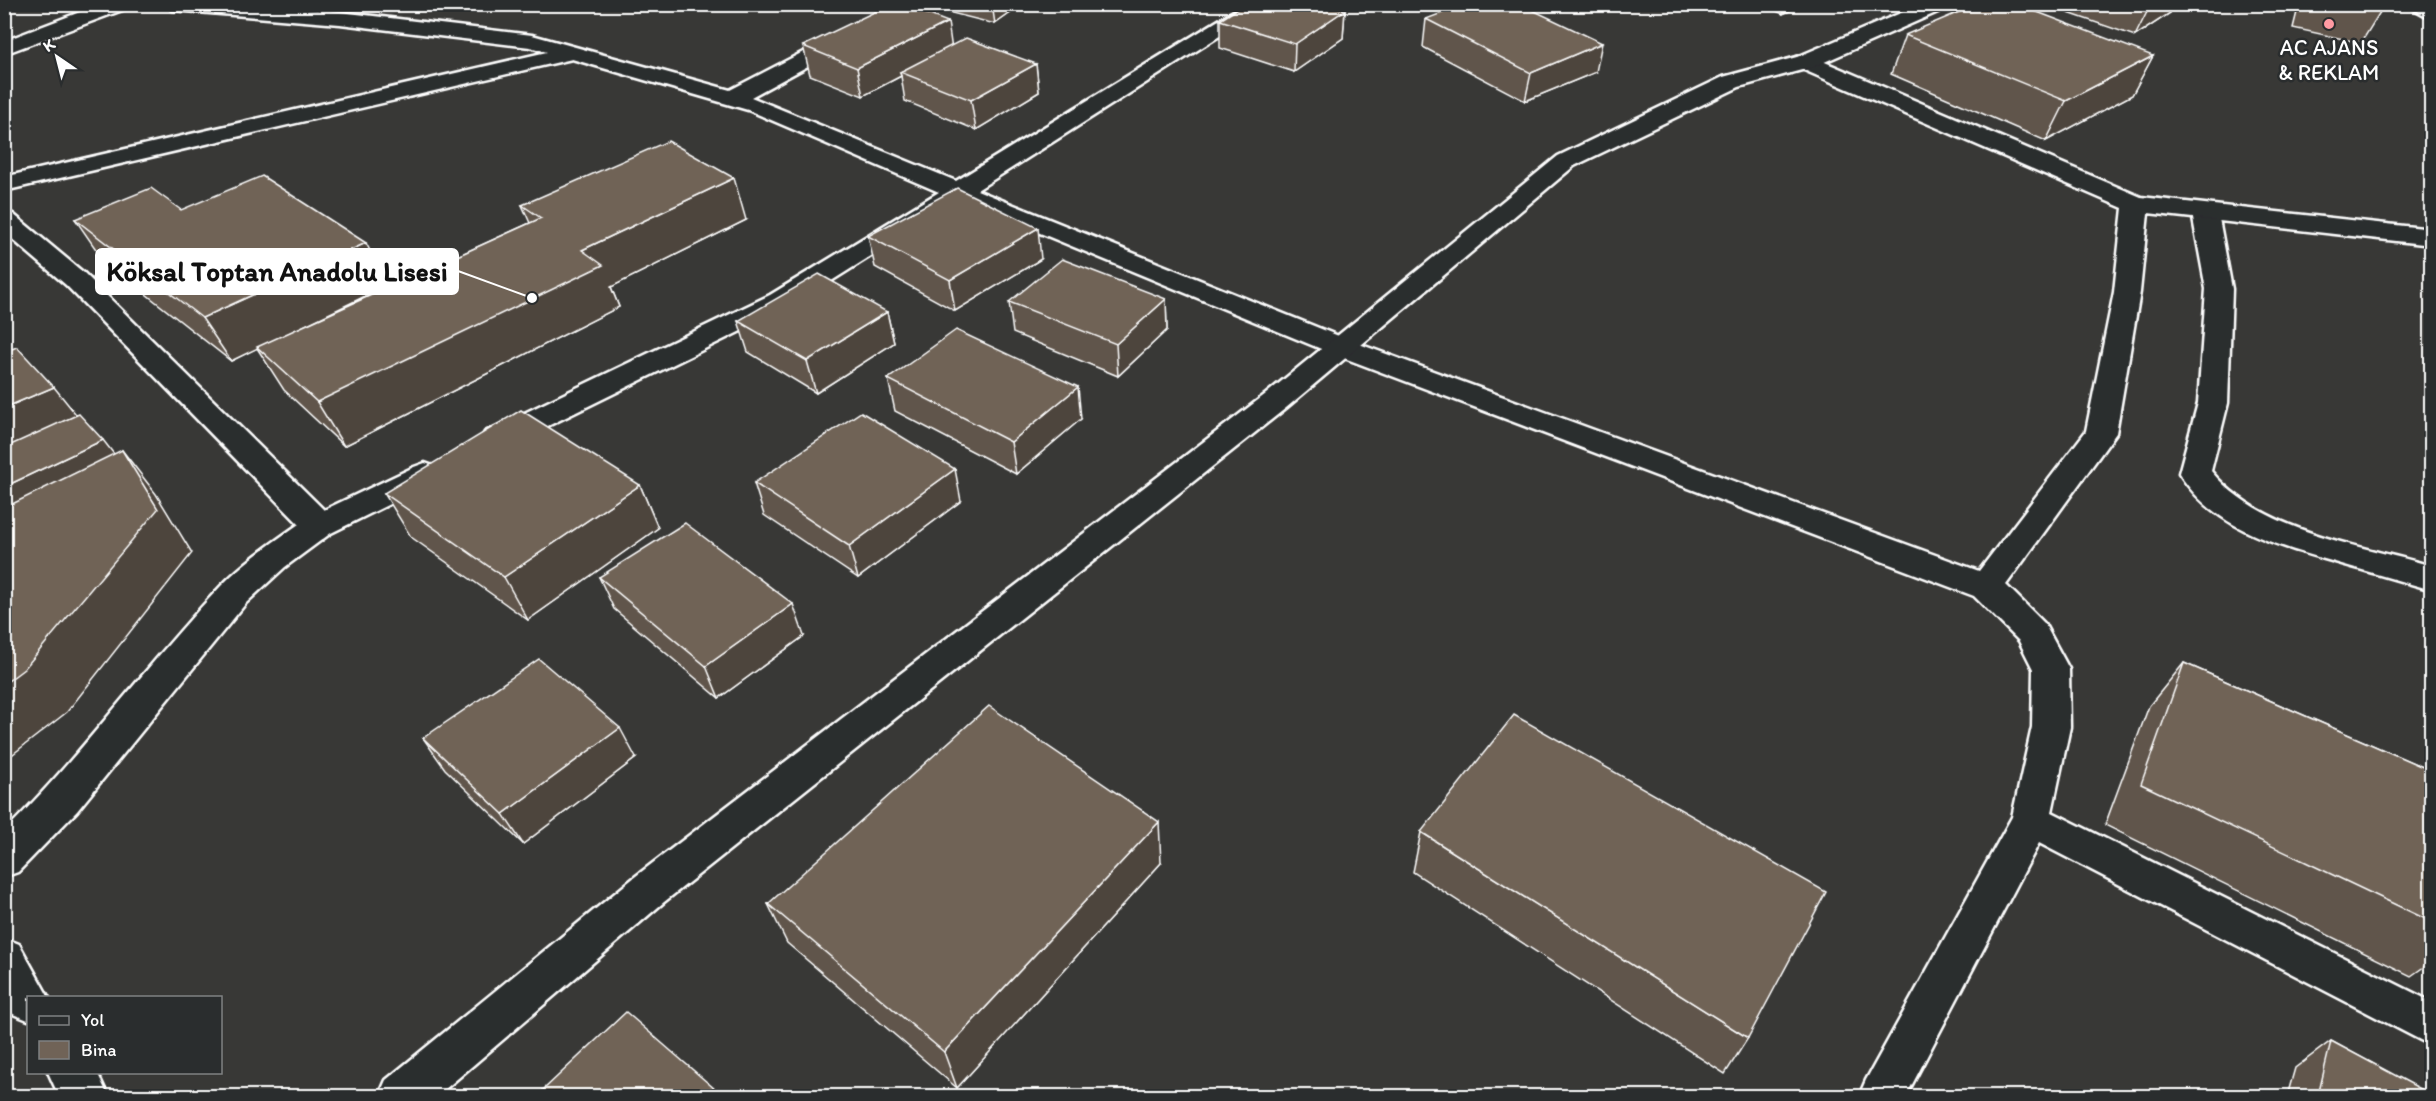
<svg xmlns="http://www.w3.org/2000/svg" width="2436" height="1101" font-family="Itim,sans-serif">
<rect width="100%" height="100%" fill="#383836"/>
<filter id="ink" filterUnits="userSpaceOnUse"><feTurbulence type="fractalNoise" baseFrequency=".0167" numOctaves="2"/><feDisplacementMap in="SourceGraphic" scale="12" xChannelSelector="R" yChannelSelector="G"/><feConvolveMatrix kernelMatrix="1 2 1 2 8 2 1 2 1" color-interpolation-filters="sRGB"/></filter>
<g filter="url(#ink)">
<!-- green -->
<polygon fill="#4f6a5a" stroke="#a7b4ac" stroke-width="1.5" points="383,5 525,4 525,5 506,10"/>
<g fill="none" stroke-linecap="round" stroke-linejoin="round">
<defs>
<g id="lane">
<polygon points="2418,4 2432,4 2432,11 2421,8"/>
<path d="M 2205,205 L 2214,208 L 2218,213 L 2232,289 L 2228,403 L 2211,471 C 2261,532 2359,545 2432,566 L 2432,590 C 2399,581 2367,571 2335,562 C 2276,545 2213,528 2179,473 L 2198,403 L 2206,289 L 2192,213 L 2196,208 Z"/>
</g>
<g id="street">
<polygon points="101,4 131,4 128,8 4,54 4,41"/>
<polygon points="163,4 251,4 340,12 532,35 730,90 896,4 922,4 751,97 956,181 1245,4 1270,4 977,190 1351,341 1979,571 2086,431 2114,292 2123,208 1797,67 1794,62 1797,57 1813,57 2141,197 2432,229 2432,245 2148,213 2140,292 2116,433 2006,585 2044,623 2069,669 2070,727 2052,812 2432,1002 2432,1046 2039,843 1906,1096 1859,1096 1866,1080 2012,817 2032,727 2033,669 2019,641 1974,596 1331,353 960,200 790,307 507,446 496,449 485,446 481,439 485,432 770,295 939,192 748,110 572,59 4,191 4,177 547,52 530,47 340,24 173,10"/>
<polygon points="2405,4 2432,5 2432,19"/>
<path d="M 4,212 L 13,214 L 84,273 L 324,510 L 414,467 L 425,463 L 436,467 L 441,474 L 436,481 L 331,533 L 285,567 L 246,603 L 77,811 L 18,872 L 4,877 L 4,832 C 82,755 146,665 221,586 C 244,562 272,543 299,524 L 66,285 L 4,232 Z"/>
<polygon points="4,938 19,944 49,998 28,998 28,1020 13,1014 4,999"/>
<polygon points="48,1072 97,1072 108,1096 59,1096"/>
</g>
<polygon id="secondary" points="1922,4 1950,4 1947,8 1813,67 1739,87 1574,166 1286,408 664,902 437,1096 379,1096 386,1080 636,876 1266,394 1558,156 1723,77 1797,57"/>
</defs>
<!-- lane casing -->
<use href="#lane" stroke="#fff" stroke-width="5"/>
<!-- street casing -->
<use href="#street" stroke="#fff" stroke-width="5"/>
<!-- secondary casing -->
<use href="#secondary" stroke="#fff" stroke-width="5"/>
<!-- lane -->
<use href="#lane" fill="#2a2d2e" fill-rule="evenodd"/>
<!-- street -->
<use href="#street" fill="#2a2d2e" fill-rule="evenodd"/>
<!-- secondary -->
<use href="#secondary" fill="#2a2d2e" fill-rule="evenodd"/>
</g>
<!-- wall -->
<g fill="#60554b" stroke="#fff" stroke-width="1.5">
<polygon points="928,4 1023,4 995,24 928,7"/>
<polygon points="1760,4 1805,4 1783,14"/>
<polygon points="2042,4 2174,4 2170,13 2135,36"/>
<polygon points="2299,4 2385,4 2361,43 2293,28"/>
<polygon points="1345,10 1343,38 1294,72 1220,48 1220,20"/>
<polygon points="1426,19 1596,72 1525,101 1423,47"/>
<polygon points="1905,35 2153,56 2132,95 2046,141 1891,74"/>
<polygon points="803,46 951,46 1036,64 1039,92 976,130 905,101 901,76 863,96 810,75"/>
<polygon points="522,205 746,220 611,287 619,307 344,446 284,390 257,348 231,361 104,261 75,219 181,210 388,285 309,323 530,223"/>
<polygon points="868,236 1041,259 955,311 875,267"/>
<polygon points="1166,299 1167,330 1118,376 1013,333 1009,302"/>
<polygon points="887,312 894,343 816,393 748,352 738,321"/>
<polygon points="888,379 1081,419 1016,474 895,411"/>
<polygon points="754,483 961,501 858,578 764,515"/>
<polygon points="640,485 658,528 528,620 411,537 384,493"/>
<polygon points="599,577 804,636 719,698 614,609"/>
<polygon points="2184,663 2432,771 2432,961 2411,976 2105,825 2149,706"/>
<polygon points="423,738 636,758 523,844 445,769"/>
<polygon points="1421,832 1748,1038 1725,1074 1413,872"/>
<polygon points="1161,863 957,1088 787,943 768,904"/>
<polygon points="2331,1041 2432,1096 2287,1096 2295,1068"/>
</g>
<!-- shaded-wall -->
<g fill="#4e453d" stroke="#fff" stroke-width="1.5">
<polygon points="992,4 1023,4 995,24"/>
<polygon points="1786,4 1805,4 1783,14"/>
<polygon points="2155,4 2174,4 2170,13 2135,36 2149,8"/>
<polygon points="1345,10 1343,38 1294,72 1295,44"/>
<polygon points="948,22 952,50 900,72 901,76 863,96 857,68"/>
<polygon points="1602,43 1596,72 1525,101 1531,73"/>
<polygon points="2153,56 2132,95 2046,141 2066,101"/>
<polygon points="1036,64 1039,92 976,130 971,100"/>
<polygon points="734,178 746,220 611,287 619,307 344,446 317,402 582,250"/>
<polygon points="1038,228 1041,259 955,311 950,280"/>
<polygon points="366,243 388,285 231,361 202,318"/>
<polygon points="1166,299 1167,330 1118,376 1116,344"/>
<polygon points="887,312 894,343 816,393 807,361"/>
<polygon points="54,387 79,418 4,452 4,408"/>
<polygon points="1078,387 1081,419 1016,474 1011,442"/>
<polygon points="103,440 128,472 4,523 4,487"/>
<polygon points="122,450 156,494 192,553 67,712 4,761 4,684"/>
<polygon points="955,469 961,501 858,578 849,546"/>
<polygon points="640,485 658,528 528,620 504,577"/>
<polygon points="793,604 804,636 719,698 706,666"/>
<polygon points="620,728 636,758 523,844 503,814"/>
<polygon points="1159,822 1161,863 957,1088 944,1052"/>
</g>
<!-- building -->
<g fill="#706357" stroke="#fff" stroke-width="1.5">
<polygon points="891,4 901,4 948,22 857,68 803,46"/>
<polygon points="1245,4 1326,4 1345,10 1295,44 1220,20"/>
<polygon points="1466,4 1520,4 1602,43 1531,73 1426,19"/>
<polygon points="1978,4 2016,4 2153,56 2066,101 1905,35"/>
<polygon points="2138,4 2155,4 2149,8"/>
<polygon points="966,38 1036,64 971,100 900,72"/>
<polygon points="668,141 734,178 582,250 603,265 317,402 257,347 541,218 522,205"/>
<polygon points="262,176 366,243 202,318 75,219 151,188 181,210"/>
<polygon points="957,188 1038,228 950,280 868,236"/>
<polygon points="1062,259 1166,299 1116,344 1009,302"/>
<polygon points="819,274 887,312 807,361 738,321"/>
<polygon points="956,330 1078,387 1011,442 888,379"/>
<polygon points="17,347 54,387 4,408 4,352"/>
<polygon points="521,410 640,485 504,577 384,493"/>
<polygon points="861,412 955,469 849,546 754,483"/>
<polygon points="79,414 103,440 4,487 4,448"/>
<polygon points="122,450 158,509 24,669 4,684 4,508"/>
<polygon points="685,523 793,604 706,666 599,577"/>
<polygon points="539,659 620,728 503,814 423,738"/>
<polygon points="2184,663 2432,771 2432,922 2141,784"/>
<polygon points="989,706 1159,822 944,1052 768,904"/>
<polygon points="1514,715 1826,892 1748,1038 1421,832"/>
<polygon points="626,1012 723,1096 548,1096 542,1091"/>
<polygon points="2331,1041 2432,1095 2432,1096 2318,1096"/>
</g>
</g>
<!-- markers -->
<circle fill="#ff9aa2" stroke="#2a2d2e" stroke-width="2" cx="2329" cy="24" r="6"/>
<g text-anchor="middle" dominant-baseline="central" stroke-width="5" stroke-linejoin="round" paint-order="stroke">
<!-- far-poi labels -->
<g font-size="22" fill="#fff" stroke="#2a2d2e">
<text x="2329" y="47">AC AJANS<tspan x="2329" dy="25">&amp; REKLAM</tspan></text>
</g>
</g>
<!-- callouts -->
<path fill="none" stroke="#fff" stroke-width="2" d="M532 298L458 271"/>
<circle fill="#fff" stroke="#2a2d2e" stroke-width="2" cx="532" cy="298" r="6"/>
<rect fill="#fff" stroke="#fff" stroke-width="2" x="96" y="249" width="362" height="45" rx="6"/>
<g font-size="27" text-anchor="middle" font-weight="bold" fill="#111">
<text x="277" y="281">Köksal Toptan Anadolu Lisesi</text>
</g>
<!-- margin -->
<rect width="2436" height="1101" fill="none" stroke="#2a2d2e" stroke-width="24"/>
<rect x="12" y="12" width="2412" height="1077" fill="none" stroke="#fff" stroke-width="2" filter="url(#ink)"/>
<!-- legend -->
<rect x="27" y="996" width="195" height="78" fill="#2a2d2e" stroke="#7f8182" stroke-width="1.5"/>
<rect x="39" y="1016" width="30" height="9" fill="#2a2d2e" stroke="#7f8182" stroke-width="1.5"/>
<text x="81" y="1026" font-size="18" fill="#ffffff">Yol</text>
<rect x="39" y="1041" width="30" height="18" fill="#706357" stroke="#7f8182" stroke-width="1.5"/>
<text x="81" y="1056" font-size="18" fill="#ffffff">Bina</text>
<!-- north arrow -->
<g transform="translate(57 57) rotate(325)" stroke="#2a2d2e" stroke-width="4.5" paint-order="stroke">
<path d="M0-4.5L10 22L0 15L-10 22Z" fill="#ffffff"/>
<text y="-9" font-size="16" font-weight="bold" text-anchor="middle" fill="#ffffff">K</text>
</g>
</svg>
